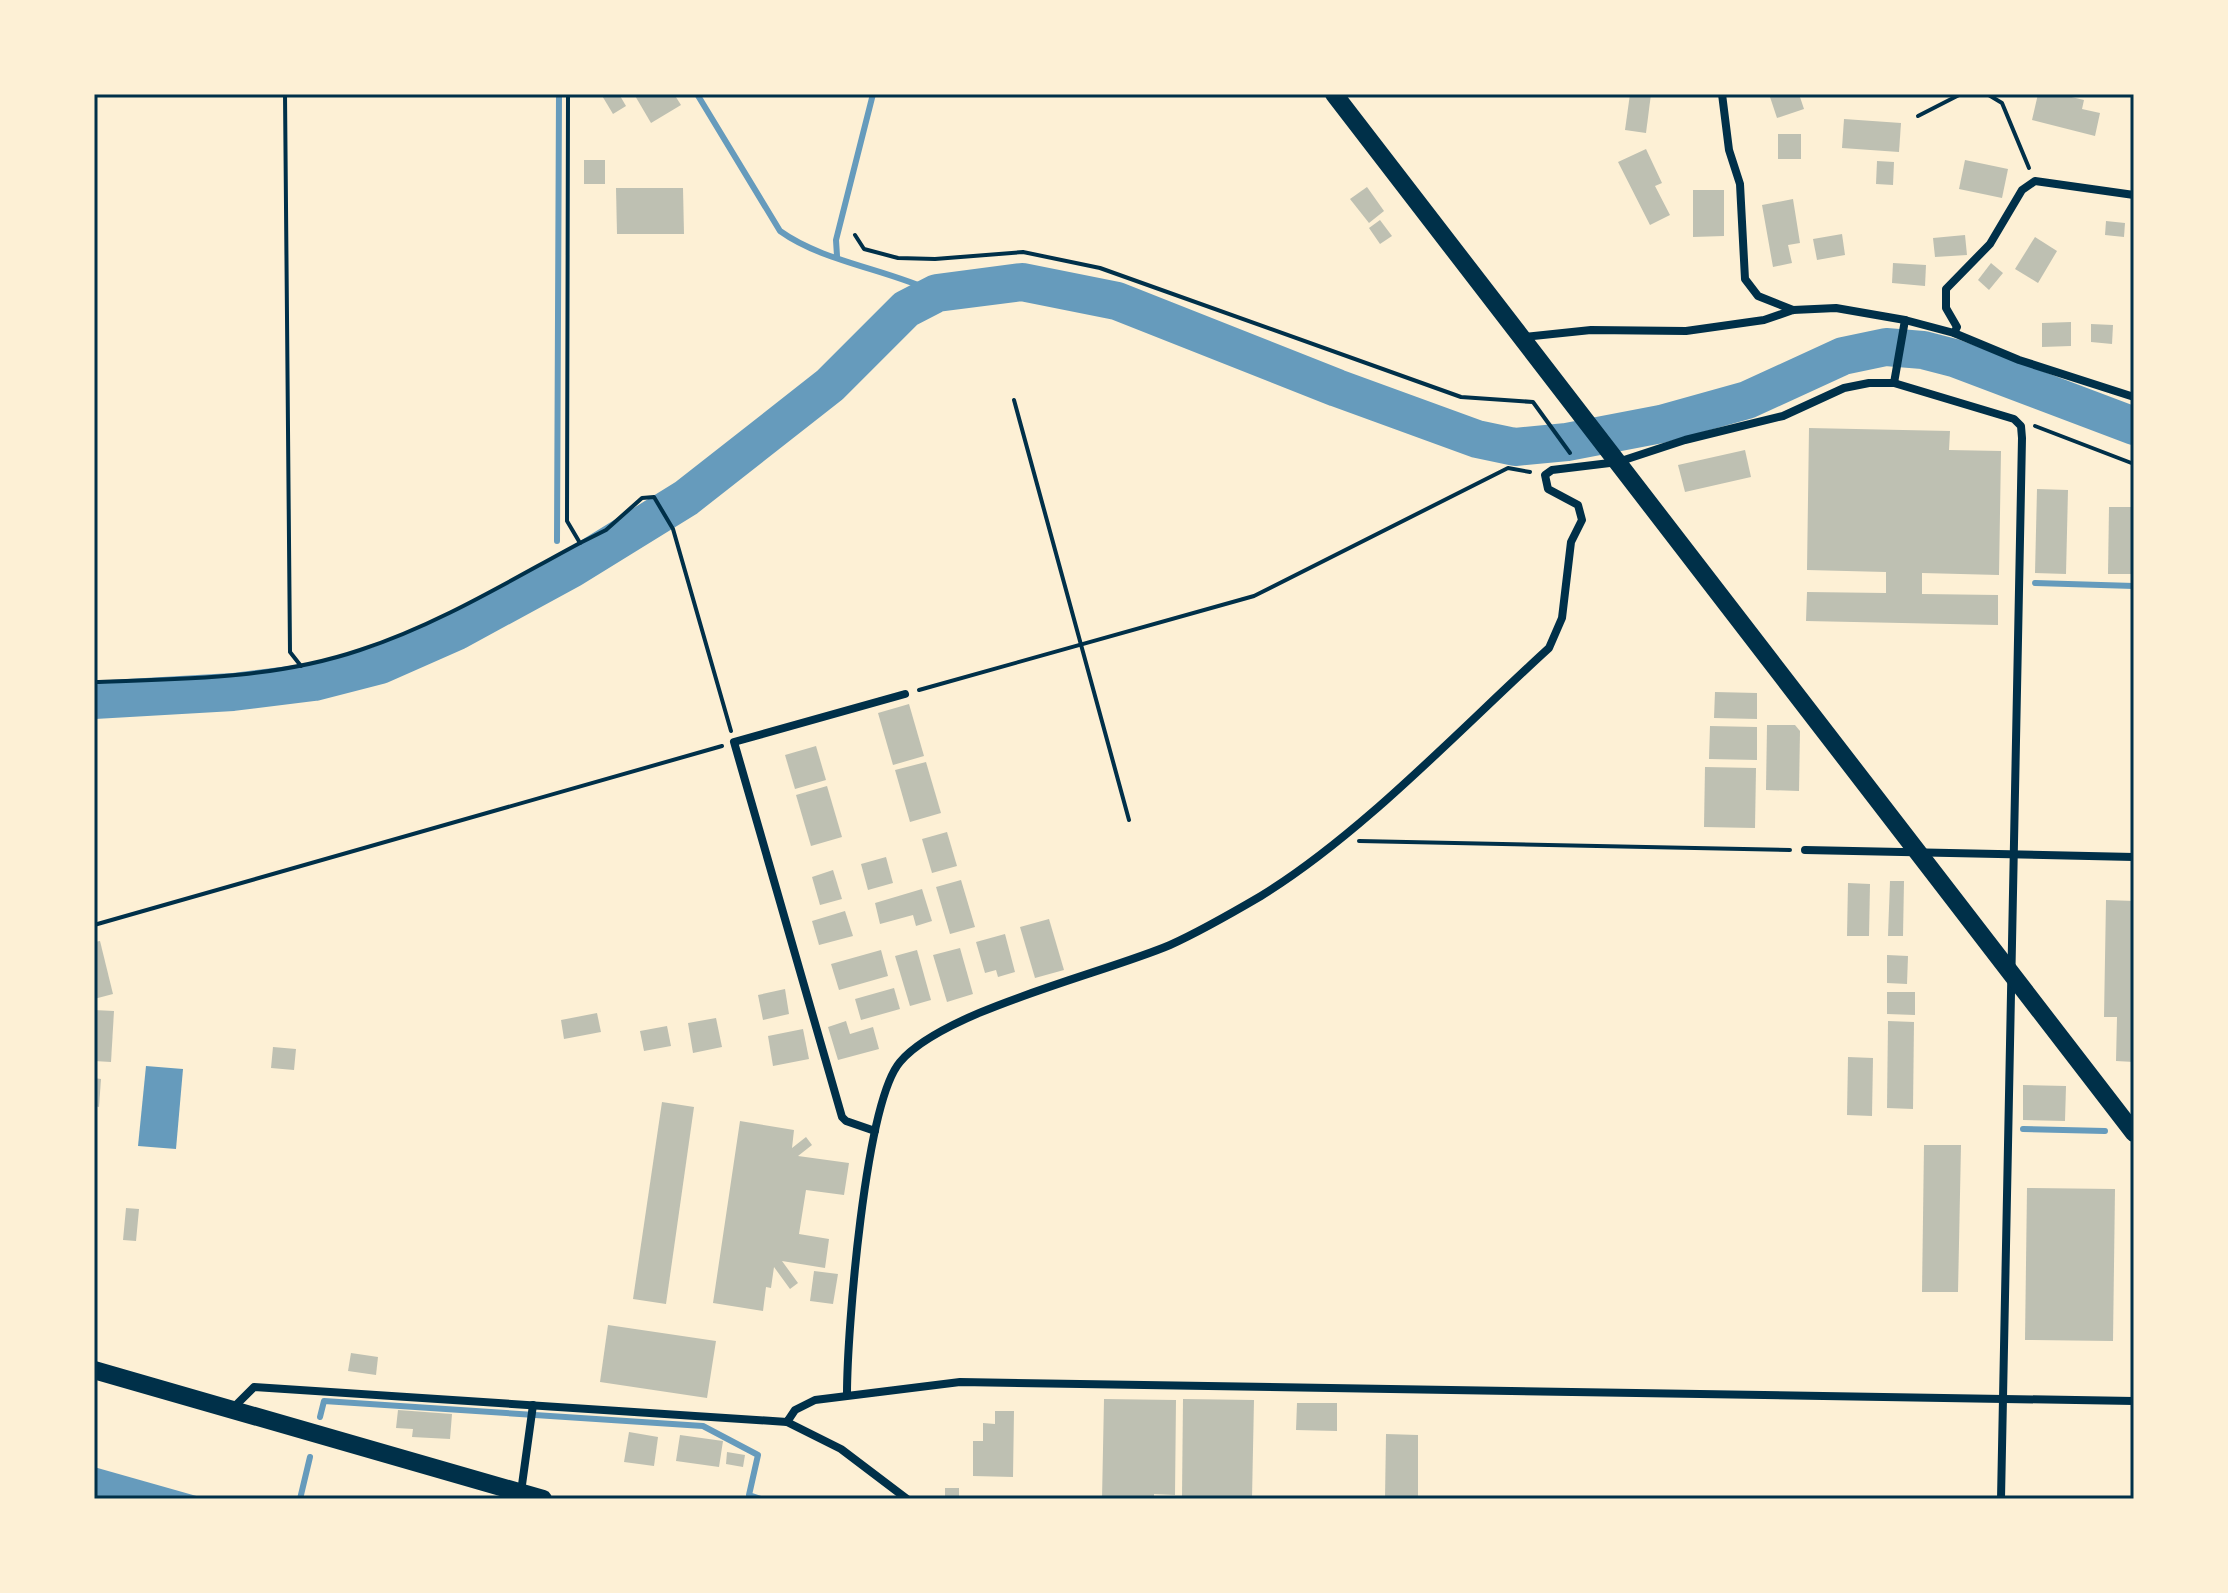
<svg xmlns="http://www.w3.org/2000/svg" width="2228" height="1593" font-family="'Crimson Pro',serif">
<rect width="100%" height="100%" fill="#fdf0d5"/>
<!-- water -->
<g fill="#669bbc">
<polygon points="146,1066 183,1069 176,1149 138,1146"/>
<polygon points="94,1467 207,1499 94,1499"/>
</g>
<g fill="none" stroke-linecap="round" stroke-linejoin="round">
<!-- stream -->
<g stroke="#669bbc" stroke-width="6">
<path d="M 697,94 L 780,231 C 823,262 887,269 937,293"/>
<polyline points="837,256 836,240 873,94"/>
<polyline points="557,541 559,94"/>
<polyline points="2035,583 2134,586"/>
<polyline points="94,714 111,701"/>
<polyline points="2023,1129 2105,1131"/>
<polyline points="320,1417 324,1401 703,1426 758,1455 749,1495 761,1499"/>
<polyline points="300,1499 310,1457"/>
</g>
<!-- river -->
<polyline stroke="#669bbc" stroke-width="38" points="94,700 233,692 314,682 380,665 457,631 571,569 686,498 830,385 906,309 937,293 1022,282 1117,301 1337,388 1477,439 1515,447 1567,442 1661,424 1747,400 1843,356 1886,347 1923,350 1954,358 2134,426"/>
</g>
<!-- building -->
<g fill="#bec0b2">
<polygon points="601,94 619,94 626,106 613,114"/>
<polygon points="634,94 674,94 681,105 651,123"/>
<polygon points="1630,94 1651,94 1646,133 1625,130"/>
<polygon points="1769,94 1799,94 1804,109 1777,118"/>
<polygon points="2038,94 2059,94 2084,100 2082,109 2100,113 2095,136 2032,120"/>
<polygon points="1844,119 1901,123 1899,152 1842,148"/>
<rect x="1778" y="134" width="23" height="25"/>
<polygon points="1646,149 1662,183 1655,186 1670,215 1650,225 1618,162"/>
<rect x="584" y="160" width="21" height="24"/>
<polygon points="1965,160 2008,169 2002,198 1959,189"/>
<polygon points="1877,161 1894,162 1893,185 1876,184"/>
<polygon points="1367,187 1384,211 1369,223 1350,199"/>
<polygon points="616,188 683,188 684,234 617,234"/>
<polygon points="1693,190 1724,190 1724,236 1693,237"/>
<polygon points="1793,199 1800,243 1788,245 1792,263 1773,267 1762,205"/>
<polygon points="1380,220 1392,236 1380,244 1369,228"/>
<polygon points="2106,221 2125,223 2124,237 2105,235"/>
<polygon points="1842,234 1845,255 1817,260 1813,239"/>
<polygon points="1965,235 1967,255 1935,257 1933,238"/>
<polygon points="2035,237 2057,251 2038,283 2015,269"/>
<polygon points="1893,263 1926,265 1925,286 1892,283"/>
<polygon points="1991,263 2003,273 1989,290 1978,280"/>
<polygon points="2071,322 2071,346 2042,347 2042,323"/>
<polygon points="2091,324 2113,325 2112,344 2091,342"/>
<polygon points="1809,428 1950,431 1949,450 2001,451 1999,575 1922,573 1922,594 1998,595 1998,625 1806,621 1807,592 1886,593 1886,572 1807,570"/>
<polygon points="1745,450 1751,477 1685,492 1678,465"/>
<polygon points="2037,489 2068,490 2066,574 2035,573"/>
<polygon points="2109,507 2134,507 2134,574 2108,574"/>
<polygon points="1715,692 1757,693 1757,719 1714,718"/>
<polygon points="909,704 924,756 893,765 878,713"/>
<polygon points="1767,725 1795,725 1800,731 1799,791 1766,790"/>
<polygon points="1710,726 1757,727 1757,760 1709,759"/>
<polygon points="816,746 826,780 795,789 785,755"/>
<polygon points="926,762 941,813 910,822 895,770"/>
<polygon points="1705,767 1756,768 1755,828 1704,827"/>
<polygon points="827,786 842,837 811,846 796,795"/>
<polygon points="947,832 957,866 932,873 922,839"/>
<polygon points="886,857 893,883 868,890 861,864"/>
<polygon points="833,870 842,899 820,905 812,877"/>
<polygon points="961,880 975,927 950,934 936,887"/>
<polygon points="1890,881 1904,881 1903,936 1888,936"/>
<polygon points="1848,883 1870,884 1869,936 1847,936"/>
<polygon points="922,889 932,921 916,926 913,915 880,924 875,903"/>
<polygon points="2106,900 2134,901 2134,1062 2116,1061 2117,1017 2104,1017"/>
<polygon points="845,911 853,936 819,945 812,921"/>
<polygon points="1049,919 1064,970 1035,978 1020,927"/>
<polygon points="1005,934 1015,972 998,977 996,970 985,973 976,942"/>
<polygon points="100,941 113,994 94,999 94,942"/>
<polygon points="960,948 973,994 947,1002 933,955"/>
<polygon points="881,950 888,976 839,990 831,964"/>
<polygon points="917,950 931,1000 910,1006 895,956"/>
<polygon points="1887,955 1908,956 1907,984 1887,983"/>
<polygon points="894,988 900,1009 861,1020 855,999"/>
<polygon points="785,989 789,1014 763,1020 758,995"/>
<polygon points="1887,992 1915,992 1915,1015 1887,1014"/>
<polygon points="94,1010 114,1011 111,1062 94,1061"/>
<polygon points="597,1013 601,1032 564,1039 561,1020"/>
<polygon points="716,1018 722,1047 693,1053 688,1023"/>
<polygon points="846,1021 850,1034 873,1027 879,1049 838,1060 828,1027"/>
<polygon points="1888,1021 1914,1022 1913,1109 1887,1108"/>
<polygon points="667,1026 671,1046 644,1051 640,1031"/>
<polygon points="803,1029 809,1059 773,1066 768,1036"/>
<polygon points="273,1047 296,1049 294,1070 271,1068"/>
<polygon points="1848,1057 1873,1058 1872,1116 1847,1115"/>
<polygon points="94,1078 101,1079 99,1107 94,1106"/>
<polygon points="2023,1085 2066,1086 2065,1121 2023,1120"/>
<polygon points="662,1102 694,1107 666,1304 633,1299"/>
<polygon points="740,1121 794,1130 792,1148 806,1137 812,1145 798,1156 849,1163 844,1195 806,1190 799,1234 829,1239 825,1268 782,1261 798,1283 790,1289 774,1267 771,1288 766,1287 763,1311 713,1303"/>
<polygon points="1924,1145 1961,1145 1958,1292 1922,1292"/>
<polygon points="2027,1188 2115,1189 2113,1341 2025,1340"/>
<polygon points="126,1208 139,1209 136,1241 123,1240"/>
<polygon points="814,1271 838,1274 833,1304 810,1301"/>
<polygon points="608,1325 716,1341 707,1398 600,1382"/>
<polygon points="351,1353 378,1357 376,1375 348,1371"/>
<polygon points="1104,1399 1176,1400 1175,1495 1154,1494 1154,1499 1102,1499"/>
<polygon points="1183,1399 1254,1400 1252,1498 1182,1496"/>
<polygon points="1297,1403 1337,1403 1337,1431 1296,1430"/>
<polygon points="398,1410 452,1414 450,1439 412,1437 413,1429 396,1428"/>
<polygon points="995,1411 1014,1411 1013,1477 973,1476 973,1441 983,1441 983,1423 995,1424"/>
<polygon points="629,1432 658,1437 654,1466 624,1462"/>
<polygon points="1386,1434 1418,1435 1418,1499 1385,1499"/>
<polygon points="680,1435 723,1441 719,1467 676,1461"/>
<polygon points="727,1452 745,1455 743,1467 726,1464"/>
<rect x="945" y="1488" width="14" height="11"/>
</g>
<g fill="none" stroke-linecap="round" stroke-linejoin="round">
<!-- path -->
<g stroke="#003049" stroke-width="4">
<polyline points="285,94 290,652 301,666"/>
<polyline points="568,94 567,521 580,543 606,530 642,498 654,497 673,529 731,731"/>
<polyline points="1987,94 2002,103 2029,168"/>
<polyline points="1918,116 1961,94"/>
<polyline points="855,235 864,249 898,258 935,259 1023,252 1100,268 1461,397 1533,402 1570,453"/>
<polyline points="1014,400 1129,820"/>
<polyline points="2035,426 2134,464"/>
<path d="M 94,682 C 184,679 274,679 360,650 C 437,625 509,581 580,543"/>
<polyline points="919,690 1254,596 1508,468 1530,472"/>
<polyline points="1359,841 1790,850"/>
<polyline points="94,925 722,746"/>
</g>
<!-- minor -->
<g stroke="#003049" stroke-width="8">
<polyline points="1722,94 1729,150 1740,184 1745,279 1758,296 1793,310"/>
<polyline points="1954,333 1957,327 1946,308 1946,289 1990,244 2022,190 2035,181 2134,195"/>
<polyline points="1523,337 1591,330 1686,331 1764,320 1793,310 1836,308 1905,320 1954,333 2019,360 2134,397"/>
<polyline points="1894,383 1905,320"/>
<polyline points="1805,850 2134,857"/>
<polyline points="875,1131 846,1121 842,1117 734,742 905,694"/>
<path d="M 847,1394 C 847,1333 865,1103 900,1062 C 944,1010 1102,974 1170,945 C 1201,931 1232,913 1261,896 C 1362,834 1460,729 1549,648 L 1562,618 L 1571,542 L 1582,520 L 1578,505 L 1548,489 L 1545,475 L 1552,470 L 1618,462 L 1685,440 L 1783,416 L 1844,388 L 1869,383 L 1894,383 L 2014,419 L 2021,426 L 2022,438 L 2001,1499"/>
<polyline points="232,1409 254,1387 787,1422 795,1410 815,1400 960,1382 2134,1401"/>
<polyline points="787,1422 841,1449 907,1499"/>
<polyline points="521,1492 533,1405"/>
</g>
<!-- trunk -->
<g stroke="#003049" stroke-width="18">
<polyline points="1334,94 2134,1133"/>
<polyline points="94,1370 543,1499"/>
</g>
</g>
<!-- border -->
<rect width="2228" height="1593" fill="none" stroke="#fdf0d5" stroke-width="192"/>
<rect x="96" y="96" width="2036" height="1401" fill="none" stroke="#003049" stroke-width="3"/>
</svg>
